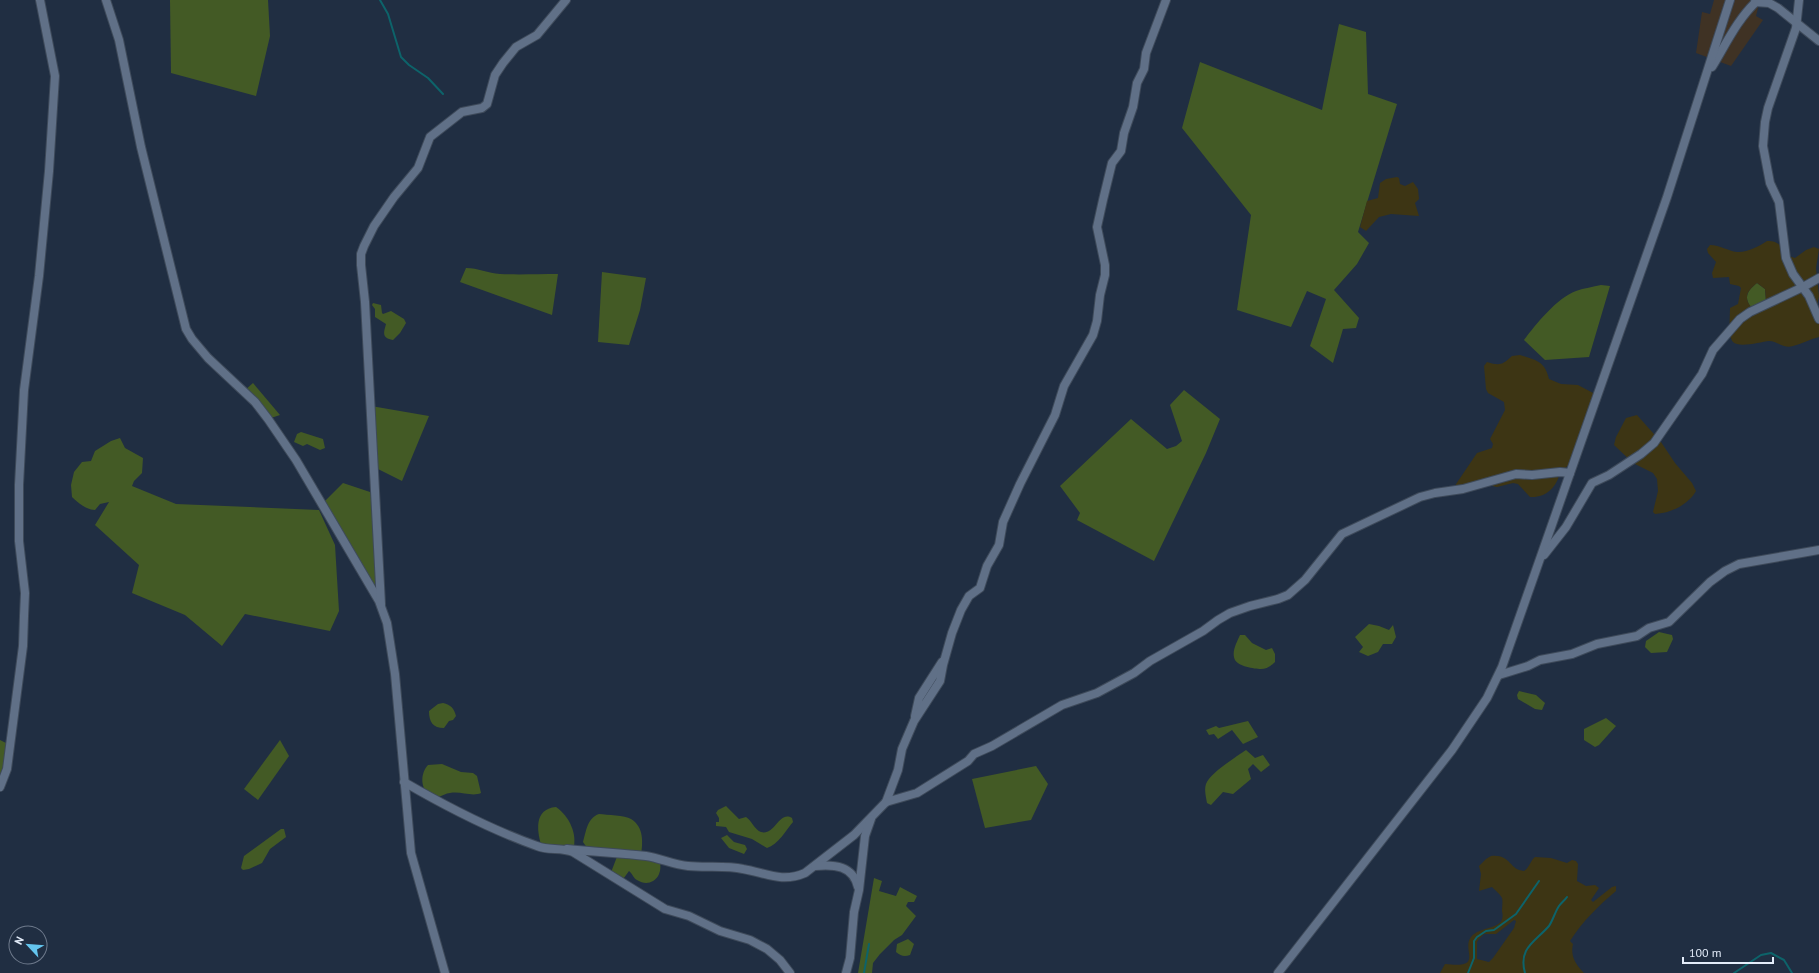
<svg xmlns="http://www.w3.org/2000/svg" width="1819" height="973" font-family="'PT Sans',sans-serif">
<rect width="100%" height="100%" fill="#202e42"/>
<!-- commercial -->
<polygon fill="#3f3224" points="1714,0 1760,0 1756,16 1763,20 1731,66 1696,53 1702,12 1710,14"/>
<!-- green -->
<g fill="#435a25">
<polygon points="170,0 268,0 270,36 256,96 171,73"/>
<polygon points="1339,24 1366,32 1368,94 1397,104 1358,232 1369,243 1357,264 1334,290 1359,318 1356,328 1343,329 1333,363 1310,346 1326,299 1307,291 1291,327 1237,310 1251,215 1182,128 1200,62 1322,110"/>
<path d="M 466,268 C 478,268 488,273 500,274 C 519,275 538,274 558,274 L 552,315 L 460,282 Z"/>
<polygon points="602,272 646,278 640,310 629,345 598,342"/>
<path d="M 1757,283 L 1765,289 L 1766,301 L 1751,307 C 1743,297 1748,290 1757,283 Z"/>
<path d="M 1601,285 L 1610,286 L 1589,357 L 1545,360 L 1524,340 C 1536,324 1557,298 1576,291 C 1584,288 1593,287 1601,285 Z"/>
<path d="M 373,303 L 381,305 L 382,313 L 383,314 L 391,311 L 404,319 L 406,323 L 400,333 L 393,340 C 381,338 384,332 386,324 L 375,317 L 375,309 L 372,305 Z"/>
<polygon points="253,383 280,415 268,419 244,391"/>
<polygon points="1184,390 1220,419 1206,453 1154,561 1077,520 1080,513 1060,486 1131,419 1167,449 1176,446 1182,441 1170,405"/>
<polygon points="371,406 429,416 402,481 374,467"/>
<polygon points="301,432 323,439 325,448 320,450 307,444 303,446 294,442 297,434"/>
<path d="M 120,438 L 125,448 L 143,458 L 142,473 L 134,481 L 132,486 L 176,504 L 319,510 L 335,545 L 339,611 L 330,631 L 245,614 L 222,646 L 185,615 L 132,593 L 139,565 L 95,525 L 109,502 L 100,504 L 95,510 C 87,510 78,503 72,497 L 71,485 L 74,472 L 82,462 L 91,461 L 95,451 L 111,441 Z"/>
<polygon points="343,483 376,494 380,582 374,586 324,502"/>
<polygon points="1369,624 1379,626 1389,630 1393,625 1396,637 1392,644 1383,644 1378,652 1368,656 1359,652 1363,647 1355,637"/>
<polygon points="1659,632 1672,635 1673,639 1667,652 1651,653 1645,647 1646,641"/>
<path d="M 1240,635 L 1245,635 L 1252,643 L 1266,650 L 1272,648 L 1275,654 L 1275,662 C 1271,666 1266,669 1261,669 C 1254,669 1238,666 1235,660 C 1231,652 1237,642 1240,635 Z"/>
<polygon points="1519,691 1536,695 1545,703 1542,710 1535,709 1518,699 1517,695"/>
<path d="M 443,703 C 451,705 454,708 456,716 L 453,720 L 449,721 L 444,728 C 433,728 429,722 429,711 L 438,704 Z"/>
<polygon points="1606,718 1616,726 1599,745 1595,747 1584,740 1584,729"/>
<polygon points="1248,721 1258,737 1243,744 1232,730 1218,739 1214,734 1209,735 1206,730 1216,726 1219,728"/>
<polygon points="0,740 10,745 0,787"/>
<polygon points="280,740 289,756 258,800 244,789"/>
<path d="M 1246,750 L 1255,758 L 1263,755 L 1270,765 L 1261,772 L 1253,764 L 1248,769 L 1251,779 L 1233,794 L 1223,792 L 1211,805 L 1207,803 C 1206,797 1204,790 1206,784 C 1210,773 1236,757 1246,750 Z"/>
<path d="M 442,764 L 461,772 L 473,773 L 477,776 L 481,793 C 472,797 461,791 450,793 C 446,793 442,796 438,797 C 435,796 431,795 428,793 C 420,787 421,772 428,765 Z"/>
<polygon points="1036,766 1048,784 1031,820 985,828 972,779"/>
<path d="M 726,806 L 739,819 L 746,817 C 751,820 755,830 761,832 C 775,836 779,810 792,818 L 793,822 C 786,830 778,845 767,848 L 752,839 L 729,832 L 726,827 L 716,826 L 716,822 L 719,822 L 719,818 L 716,813 L 718,810 Z"/>
<path d="M 556,807 C 569,816 578,834 573,850 L 542,848 C 537,832 533,809 556,807 Z"/>
<path d="M 599,814 C 607,815 625,815 631,819 C 644,827 643,842 641,856 L 659,859 C 665,876 651,889 637,880 C 633,878 633,874 629,871 L 621,882 L 610,875 L 618,854 L 590,852 L 583,842 C 586,832 587,818 599,814 Z"/>
<polygon points="281,829 284,829 286,837 270,849 262,863 249,869 243,870 241,868 244,856"/>
<polygon points="727,835 734,842 745,845 747,849 744,854 729,848 721,838"/>
<polygon points="874,878 882,881 879,891 896,896 900,887 917,896 914,902 908,902 906,906 916,916 902,935 894,940 880,954 873,963 872,973 858,973"/>
<path d="M 908,939 L 914,944 L 910,955 C 904,957 901,956 896,952 L 897,944 Z"/>
</g>
<!-- sand -->
<g fill="#3d3514" fill-rule="evenodd">
<polygon points="1397,177 1399,178 1400,184 1405,186 1413,182 1418,189 1419,199 1415,203 1419,216 1391,214 1379,217 1366,231 1360,227 1367,201 1378,198 1380,183 1386,179"/>
<path d="M 1767,241 C 1778,241 1781,245 1786,255 L 1795,258 L 1806,250 L 1814,247 L 1819,249 L 1816,268 L 1819,296 L 1816,311 L 1819,319 L 1819,337 C 1810,339 1802,344 1793,346 C 1784,349 1777,341 1769,341 C 1761,342 1739,348 1733,342 C 1728,337 1730,316 1730,308 L 1738,304 L 1741,288 L 1739,286 L 1730,284 L 1729,277 L 1713,278 L 1712,273 L 1716,262 L 1708,253 L 1707,249 L 1710,245 C 1720,245 1728,251 1737,252 C 1746,253 1760,246 1767,241 ZM 1757,283 L 1765,289 L 1766,301 L 1751,307 C 1743,297 1748,290 1757,283 Z"/>
<path d="M 1520,355 C 1536,360 1545,361 1549,379 L 1561,384 L 1578,385 L 1595,394 L 1569,465 L 1560,472 C 1557,487 1546,498 1530,497 L 1518,484 L 1513,483 L 1497,487 L 1482,484 L 1452,490 L 1477,453 L 1492,448 L 1493,444 L 1490,439 L 1505,410 L 1504,402 L 1488,393 L 1486,389 L 1484,366 L 1487,362 C 1500,366 1502,365 1512,356 Z"/>
<path d="M 1637,415 L 1661,442 L 1675,463 L 1692,483 L 1696,491 C 1688,505 1671,513 1655,514 L 1653,512 L 1658,491 L 1657,479 L 1653,473 L 1633,463 L 1614,445 L 1616,437 L 1626,418 Z"/>
<path d="M 1491,856 C 1511,854 1509,870 1524,871 C 1530,867 1530,861 1535,857 L 1551,858 L 1567,863 L 1572,860 L 1576,861 L 1578,864 L 1577,881 L 1586,886 L 1595,885 L 1599,888 L 1591,900 L 1593,902 L 1612,887 L 1616,886 L 1616,891 C 1598,906 1583,921 1570,941 L 1573,944 C 1570,956 1576,965 1584,973 L 1440,973 L 1445,964 C 1485,969 1461,950 1471,937 C 1481,925 1507,931 1502,911 C 1502,907 1503,902 1502,898 C 1500,894 1495,890 1492,887 L 1479,891 L 1481,874 L 1479,866 L 1486,859 ZM 1514,920 L 1516,921 L 1514,928 L 1493,958 L 1489,962 L 1477,959 L 1477,942 L 1479,939 L 1484,934 L 1496,934 Z"/>
</g>
<g fill="none" stroke-linecap="round" stroke-linejoin="round">
<!-- stream -->
<g stroke="#0d636a" stroke-width="2">
<polyline points="380,0 388,14 401,57 409,65 428,78 443,94"/>
<polyline points="864,973 869,944"/>
<polyline points="1468,973 1474,958 1474,941 1477,937 1486,931 1494,930 1516,914 1539,881"/>
<path d="M 1525,973 C 1518,948 1535,942 1549,926 C 1553,920 1555,912 1559,906 C 1561,903 1565,900 1567,897"/>
<polyline points="1734,973 1761,955 1771,953 1784,960 1792,973"/>
</g>
<defs>
<g id="minor">
<polyline points="106,0 119,40 141,147 186,329 192,339 208,358 255,402 268,419 296,460 379,601 387,623 395,674 411,853 445,973"/>
<polyline points="1799,0 1796,28 1768,108 1765,122 1763,146 1770,183 1779,202 1786,258 1793,274 1809,296 1819,319"/>
<polyline points="1755,2 1769,3 1778,8 1819,41"/>
<path d="M 1712,67 C 1726,44 1738,18 1758,0"/>
<polyline points="1544,555 1566,527 1592,483 1609,475 1641,454 1654,443 1702,374 1713,350 1740,319 1750,312 1803,287 1819,278"/>
<polyline points="381,604 365,302 361,265 361,254 364,246 374,226 394,197 418,168 430,137 462,112 482,108 487,104 495,75 503,63 516,47 537,35 566,0"/>
<polyline points="1499,675 1528,666 1540,660 1572,654 1597,644 1637,636 1649,628 1669,622 1710,582 1725,571 1739,564 1819,550"/>
<polyline points="915,716 919,698 942,662"/>
<path d="M 404,782 C 447,807 489,829 537,846 C 548,851 561,847 573,852 L 665,909 L 689,916 L 720,931 L 750,940 L 767,949 L 780,960 L 790,973"/>
<polyline points="0,787 7,769 23,646 24,616 25,593 19,541 19,485 24,390 39,276 49,171 55,76 40,0"/>
<polyline points="886,802 898,770 902,749 914,721 940,681 943,665 952,633 961,610 969,596 980,588 987,566 999,545 1003,522 1020,484 1055,415 1064,386 1093,335 1097,321 1100,295 1105,275 1105,265 1097,227 1103,200 1112,163 1121,151 1124,133 1133,107 1137,83 1144,69 1146,53 1166,0"/>
<path d="M 567,849 C 593,852 620,853 646,856 C 660,858 674,865 688,866 C 706,868 725,865 743,869 C 766,873 782,883 805,873 L 854,835 L 886,802 L 917,793 L 968,761 L 974,754 L 992,746 L 1062,705 L 1097,693 L 1134,673 L 1150,661 L 1203,631 L 1218,620 L 1230,613 L 1250,606 L 1278,599 L 1288,595 L 1305,580 L 1342,534 L 1420,497 L 1435,493 L 1463,489 L 1516,474 L 1532,475 L 1560,472 L 1570,473"/>
<path d="M 815,866 C 835,864 853,866 858,887"/>
<polyline points="846,973 850,958 854,912 859,890 865,836 871,819"/>
<polyline points="1278,973 1452,750 1487,698 1502,667 1667,197 1730,0"/>
</g>
</defs>
<!-- minor casing -->
<use href="#minor" stroke="#3e4a5a" stroke-width="10"/>
<!-- minor -->
<use href="#minor" stroke="#607087" stroke-width="8"/>
</g>
<!-- north arrow -->
<g transform="translate(28 945) rotate(296)"><circle r="19" fill="#202e42" stroke="#6e7a8c"/>
<path d="M0-3L7 15L0 10L-7 15Z" fill="#64c5ee"/>
<text y="-6" font-size="11" font-weight="bold" text-anchor="middle" fill="#e4edfa">N</text>
</g>
<!-- scale -->
<path d="M1683 957v6h90v-6" fill="none" stroke="#e4edfa" stroke-width="2"/>
<text x="1689" y="957" font-size="12" fill="#e4edfa" stroke="#202e42" stroke-width="3" paint-order="stroke">100 m</text>
</svg>
